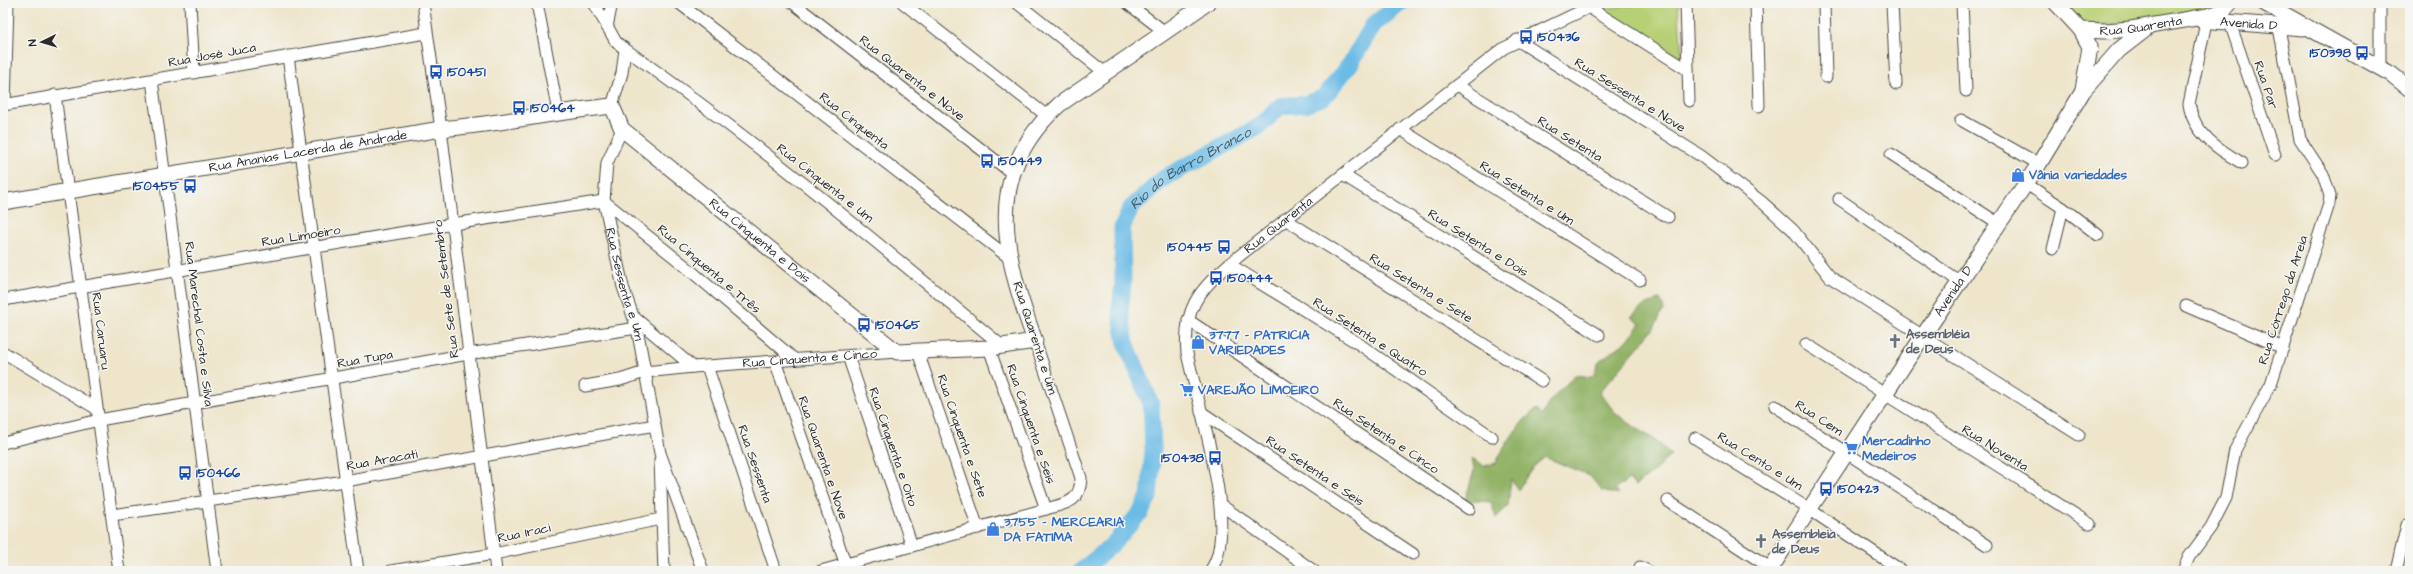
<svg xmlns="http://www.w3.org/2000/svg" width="2413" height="574" font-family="'Architects Daughter',sans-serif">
<rect width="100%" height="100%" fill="#f6f6f2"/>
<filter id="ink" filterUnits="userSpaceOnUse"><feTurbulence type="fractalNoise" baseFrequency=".025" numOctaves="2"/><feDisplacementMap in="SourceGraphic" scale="8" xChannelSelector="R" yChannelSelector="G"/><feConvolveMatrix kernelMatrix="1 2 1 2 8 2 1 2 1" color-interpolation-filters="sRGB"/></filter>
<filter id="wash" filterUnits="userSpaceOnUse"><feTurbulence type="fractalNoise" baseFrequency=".012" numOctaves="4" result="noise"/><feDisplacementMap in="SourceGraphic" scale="16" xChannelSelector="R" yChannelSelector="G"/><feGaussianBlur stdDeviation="0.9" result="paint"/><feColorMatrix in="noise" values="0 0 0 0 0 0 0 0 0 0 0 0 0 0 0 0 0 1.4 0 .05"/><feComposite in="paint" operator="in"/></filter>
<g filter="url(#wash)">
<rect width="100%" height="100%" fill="#eee5cb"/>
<!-- green -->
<g fill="#b8d074" stroke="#727e50">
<polygon points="1656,3 1678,3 1682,58 1601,9"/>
<path d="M 2060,3 L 2226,3 L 2221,6 C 2195,12 2101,32 2081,22 C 2073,19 2066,9 2060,3 Z"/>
</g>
<!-- forest -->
<path fill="#92b266" stroke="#5e6e48" d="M 1660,300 L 1664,309 L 1654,328 L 1599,393 C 1606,399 1609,406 1615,412 C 1633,428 1655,437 1671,455 L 1651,474 L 1635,486 L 1629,479 L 1615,489 L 1619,495 L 1602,491 L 1590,476 L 1545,457 L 1533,467 L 1518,490 L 1511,479 L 1508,506 L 1496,518 L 1491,502 L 1465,500 L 1474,471 L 1472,458 L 1484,466 L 1496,463 C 1504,446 1521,419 1537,409 L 1542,415 L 1550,401 L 1575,375 L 1593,377 L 1599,361 L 1626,342 L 1640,324 L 1631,317 L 1646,304 Z"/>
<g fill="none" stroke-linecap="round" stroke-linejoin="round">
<!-- river -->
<path stroke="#6bbbe6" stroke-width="17" id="s1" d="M 1081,571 L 1112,545 L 1140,513 L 1149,497 L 1153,449 L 1151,404 L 1126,343 L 1120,311 L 1123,283 L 1122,228 L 1131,208 L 1164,178 L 1260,126 L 1280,106 L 1305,104 L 1324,97 L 1351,63 L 1373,25 L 1401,3"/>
</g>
</g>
<g filter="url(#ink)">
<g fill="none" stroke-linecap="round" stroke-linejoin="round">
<defs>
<g id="street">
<polyline points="190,3 194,73"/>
<polyline points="423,3 441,129 496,571"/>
<polyline points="537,3 558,112"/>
<polyline points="594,3 616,42 625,49 622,73 612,106"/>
<polyline points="679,3 1012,260"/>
<polyline points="793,3 1013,174"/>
<polyline points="903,3 1047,116"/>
<polyline points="1017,3 1104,72"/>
<polyline points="1127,3 1165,32"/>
<polyline points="1686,3 1689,101"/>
<polyline points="1756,3 1759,106"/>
<polyline points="1824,3 1826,77"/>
<polyline points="1892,3 1896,84"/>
<polyline points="1962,3 1966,91"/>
<polyline points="1590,8 1688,70"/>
<path d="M 2201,20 L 2205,27 L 2189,104 C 2193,133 2219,150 2242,163"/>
<polyline points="2230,23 2275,155"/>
<polyline points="607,27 612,3"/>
<polyline points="1517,40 1701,156 1763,203 1793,230 1830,277 2079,435"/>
<path d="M 625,49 C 756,141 879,244 1002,346"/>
<polyline points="288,56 358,571"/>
<polyline points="2380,68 2380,3"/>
<polyline points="152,80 217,571"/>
<polyline points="1457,85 1668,217"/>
<polyline points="55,95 119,571"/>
<polyline points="5,104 8,3"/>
<polyline points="3,105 426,33"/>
<polyline points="1961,120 2039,164"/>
<path id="s2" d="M 622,129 L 607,163 L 604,201 L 623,287 L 637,328 L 660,453 L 703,571"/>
<polyline points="1400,129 1640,280"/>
<polyline points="1891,154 1998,223"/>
<polyline points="1343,175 1599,335"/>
<polyline points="2025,183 2063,208 2098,235"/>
<polyline points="1839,199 1960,282"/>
<polyline points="1285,219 1542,381"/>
<polyline points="2053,249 2063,208"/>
<polyline points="1229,264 1359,344 1492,437"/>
<polyline points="3,300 453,224 604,201 684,265 794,359"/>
<polyline points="2186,306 2283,348"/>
<polyline points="635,318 693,367"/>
<polyline points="1188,320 1469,509"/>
<polyline points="1806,344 2090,524"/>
<polyline points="989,348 1046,509"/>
<polyline points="3,352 97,409"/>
<polyline points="918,352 978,528"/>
<polyline points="848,356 912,546"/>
<polyline points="775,361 848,571"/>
<polyline points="707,366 776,571"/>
<path id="s3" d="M 585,386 L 620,380 L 645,372 L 693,367 L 897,352"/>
<polyline points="1775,406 1987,545"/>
<polyline points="1201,412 1413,554"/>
<polyline points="1695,438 1809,509 1902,571"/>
<polyline points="3,443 99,420 468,354 637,328"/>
<polyline points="660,460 664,571"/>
<polyline points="1668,501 1775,571"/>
<polyline points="1221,505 1314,571"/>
<polyline points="112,515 345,481 655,425"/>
<polyline points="1640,567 1648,571"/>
<polyline points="391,571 494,554 661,519"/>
<path d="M 821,571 L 1046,509 C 1067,503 1080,503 1081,478 L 1035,341"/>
<path id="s4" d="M 1210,571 C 1241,530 1197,403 1187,353 C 1183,310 1198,291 1229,264 L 1504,48 L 1598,3"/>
<polyline points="2183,571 2189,557 2211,527 2226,498 2235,450 2271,384 2329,204 2330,196 2323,174 2300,139 2279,28"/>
<polyline points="2396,571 2407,525"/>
</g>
<g id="secondary">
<path id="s5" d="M 2056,3 L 2081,30 L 2105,31 L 2131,29 L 2208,16 L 2223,11 L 2230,3"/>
<polyline points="2264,3 2391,74 2410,89"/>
<path id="s6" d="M 2201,20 L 2303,28"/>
<polyline points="2081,30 2090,47 2083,90"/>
<path id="s7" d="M 3,202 L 441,129 C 499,124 555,112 612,106 L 622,129 L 897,352 L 989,348 L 1035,341 C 1004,254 981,175 1060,104 L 1207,3"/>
<path id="s8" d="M 1769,571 L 1923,336 L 2039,164 L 2083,91 L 2119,50 L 2150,26"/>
</g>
</defs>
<!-- street casing -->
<use href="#street" stroke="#484743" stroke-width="13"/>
<!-- secondary casing -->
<use href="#secondary" stroke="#484743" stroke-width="17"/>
<!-- street -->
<use href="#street" stroke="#fff" stroke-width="11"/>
<!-- secondary -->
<use href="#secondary" stroke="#fff" stroke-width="15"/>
</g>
</g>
<!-- icons -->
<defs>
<symbol id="bus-bare" viewBox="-9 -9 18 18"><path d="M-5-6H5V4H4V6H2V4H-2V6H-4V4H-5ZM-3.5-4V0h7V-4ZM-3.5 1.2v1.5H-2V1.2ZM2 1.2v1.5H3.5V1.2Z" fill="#1a4fb4" stroke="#f6f6f2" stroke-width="2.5" paint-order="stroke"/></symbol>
<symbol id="shop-bare" viewBox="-9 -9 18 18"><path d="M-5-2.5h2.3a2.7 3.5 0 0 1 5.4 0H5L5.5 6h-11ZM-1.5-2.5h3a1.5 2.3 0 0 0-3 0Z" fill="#3f7fe0" stroke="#f6f6f2" stroke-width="2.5" paint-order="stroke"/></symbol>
<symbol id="church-bare" viewBox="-9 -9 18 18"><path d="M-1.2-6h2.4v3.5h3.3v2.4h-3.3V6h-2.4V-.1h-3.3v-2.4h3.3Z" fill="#6b7280" stroke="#f6f6f2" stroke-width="2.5" paint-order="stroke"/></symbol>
<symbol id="supermarket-bare" viewBox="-9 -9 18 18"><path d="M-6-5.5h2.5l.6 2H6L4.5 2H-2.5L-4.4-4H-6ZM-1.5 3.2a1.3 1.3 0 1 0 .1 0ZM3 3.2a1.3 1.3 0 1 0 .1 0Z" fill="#3f7fe0" stroke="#f6f6f2" stroke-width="2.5" paint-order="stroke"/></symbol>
</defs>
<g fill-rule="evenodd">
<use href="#bus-bare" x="1516" y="27" width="20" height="20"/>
<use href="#bus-bare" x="2352" y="43" width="20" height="20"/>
<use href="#bus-bare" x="426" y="62" width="20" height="20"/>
<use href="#bus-bare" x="509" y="98" width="20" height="20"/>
<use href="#bus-bare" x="977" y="151" width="20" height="20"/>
<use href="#shop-bare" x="2008" y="165" width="20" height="20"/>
<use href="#bus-bare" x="180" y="176" width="20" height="20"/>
<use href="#bus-bare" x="1214" y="237" width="20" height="20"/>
<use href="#bus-bare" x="1206" y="268" width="20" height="20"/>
<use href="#bus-bare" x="854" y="315" width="20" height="20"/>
<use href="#church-bare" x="1885" y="331" width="20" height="20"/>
<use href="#shop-bare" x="1188" y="332" width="20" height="20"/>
<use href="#supermarket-bare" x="1177" y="380" width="20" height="20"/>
<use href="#supermarket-bare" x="1841" y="438" width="20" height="20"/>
<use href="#bus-bare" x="1205" y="448" width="20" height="20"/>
<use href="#bus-bare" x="175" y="463" width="20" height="20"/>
<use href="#bus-bare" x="1816" y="479" width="20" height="20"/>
<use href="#shop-bare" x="983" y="519" width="20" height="20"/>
<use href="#church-bare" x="1751" y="531" width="20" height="20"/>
</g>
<g text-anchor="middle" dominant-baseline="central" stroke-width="3" stroke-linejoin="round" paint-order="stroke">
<!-- street labels -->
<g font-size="13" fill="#2b2b2b" stroke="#f6f6f2">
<text stroke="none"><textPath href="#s5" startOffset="97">Rua Quarenta</textPath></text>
<text stroke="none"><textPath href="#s6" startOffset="48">Avenida D</textPath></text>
<text transform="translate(212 55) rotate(-10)">Rua José Juca</text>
<text transform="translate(912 78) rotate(38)">Rua Quarenta e Nove</text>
<text transform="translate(2266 85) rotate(71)">Rua Par</text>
<text transform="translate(1630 95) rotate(32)">Rua Sessenta e Nove</text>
<text transform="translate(854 121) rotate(38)">Rua Cinquenta</text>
<text transform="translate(1570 139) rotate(32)">Rua Setenta</text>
<text stroke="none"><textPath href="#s7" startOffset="309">Rua Ananias Lacerda de Andrade</textPath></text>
<text transform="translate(825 183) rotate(38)">Rua Cinquenta e Um</text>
<text transform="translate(1527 193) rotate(32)">Rua Setenta e Um</text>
<text stroke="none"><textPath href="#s4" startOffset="390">Rua Quarenta</textPath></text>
<text transform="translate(301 236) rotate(-9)">Rua Limoeiro</text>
<text stroke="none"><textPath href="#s7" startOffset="819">Rua Cinquenta e Dois</textPath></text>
<text transform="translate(1478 243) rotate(32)">Rua Setenta e Dois</text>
<text transform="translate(709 269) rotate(40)">Rua Cinquenta e Três</text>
<text stroke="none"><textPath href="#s2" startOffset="161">Rua Sessenta e Um</textPath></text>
<text transform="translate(1421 288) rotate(32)">Rua Setenta e Sete</text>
<text transform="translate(446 289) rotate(-97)">Rua Sete de Setembro</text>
<text stroke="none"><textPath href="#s8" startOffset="335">Avenida D</textPath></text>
<text transform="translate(2283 300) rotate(-72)">Rua Córrego da Areia</text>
<text transform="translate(199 324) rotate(83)">Rua Marechal Costa e Silva</text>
<text transform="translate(101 331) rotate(83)">Rua Caruaru</text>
<text transform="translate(1370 337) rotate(33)">Rua Setenta e Quatro</text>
<text transform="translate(1035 338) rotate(72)">Rua Quarenta e Um</text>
<text transform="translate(365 359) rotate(-10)">Rua Tupa</text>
<text stroke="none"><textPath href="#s3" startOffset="227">Rua Cinquenta e Cinco</textPath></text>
<text transform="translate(1819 418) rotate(33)">Rua Cem</text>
<text transform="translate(1031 424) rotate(71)">Rua Cinquenta e Seis</text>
<text transform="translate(962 436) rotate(71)">Rua Cinquenta e Sete</text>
<text transform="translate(1386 436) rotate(34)">Rua Setenta e Cinco</text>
<text transform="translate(893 447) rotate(71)">Rua Cinquenta e Oito</text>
<text transform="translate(1995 448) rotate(32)">Rua Noventa</text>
<text transform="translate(823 458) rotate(71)">Rua Quarenta e Nove</text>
<text transform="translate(382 460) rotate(-10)">Rua Aracati</text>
<text transform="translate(1760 461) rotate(32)">Rua Cento e Um</text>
<text transform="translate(755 464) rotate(71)">Rua Sessenta</text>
<text transform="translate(1315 471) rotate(34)">Rua Setenta e Seis</text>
<text transform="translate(524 533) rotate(-12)">Rua Iraci</text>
</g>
<!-- transit labels -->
<g font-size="13" font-weight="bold" fill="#164399" stroke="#f6f6f2" text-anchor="start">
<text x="1537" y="37">150436</text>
<text x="2351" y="53" text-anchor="end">150398</text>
<text x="447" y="72">150451</text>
<text x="530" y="108">150464</text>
<text x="998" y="161">150449</text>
<text x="179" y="186" text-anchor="end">150455</text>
<text x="1213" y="247" text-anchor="end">150445</text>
<text x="1227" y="278">150444</text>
<text x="875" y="325">150465</text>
<text x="1204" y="458" text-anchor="end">150438</text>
<text x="196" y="473">150466</text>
<text x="1837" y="489">150423</text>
</g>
<!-- shop labels -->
<g font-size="13" font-weight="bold" fill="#366cbe" stroke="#f6f6f2" text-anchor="start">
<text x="2029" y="175">Vânia variedades</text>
<text x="1209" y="335">3777 - PATRICIA<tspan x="1209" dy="15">VARIEDADES</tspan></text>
<text x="1198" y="390">VAREJÃO LIMOEIRO</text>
<text x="1862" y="441">Mercadinho<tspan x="1862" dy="15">Medeiros</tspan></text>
<text x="1004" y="522">3755 - MERCEARIA<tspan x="1004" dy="15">DA FATIMA</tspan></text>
</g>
<!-- worship labels -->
<g font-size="13" font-weight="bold" fill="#5b616d" stroke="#f6f6f2" text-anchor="start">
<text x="1906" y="334">Assembléia<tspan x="1906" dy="15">de Deus</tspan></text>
<text x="1772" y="534">Assembleia<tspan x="1772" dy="15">de Deus</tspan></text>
</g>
<!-- water labels -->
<g font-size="14" font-style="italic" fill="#3e5663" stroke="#f6f6f2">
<text stroke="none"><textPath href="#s1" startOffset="470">Rio do Barro Branco</textPath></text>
</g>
</g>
<!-- margin -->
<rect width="2413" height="574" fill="none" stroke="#f6f6f2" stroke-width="16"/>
<!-- north arrow -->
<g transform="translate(42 42) rotate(265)" stroke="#f6f6f2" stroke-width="3" paint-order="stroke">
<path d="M0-3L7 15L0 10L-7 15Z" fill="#2b2b2b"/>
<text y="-6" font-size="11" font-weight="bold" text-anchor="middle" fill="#2b2b2b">N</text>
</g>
</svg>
